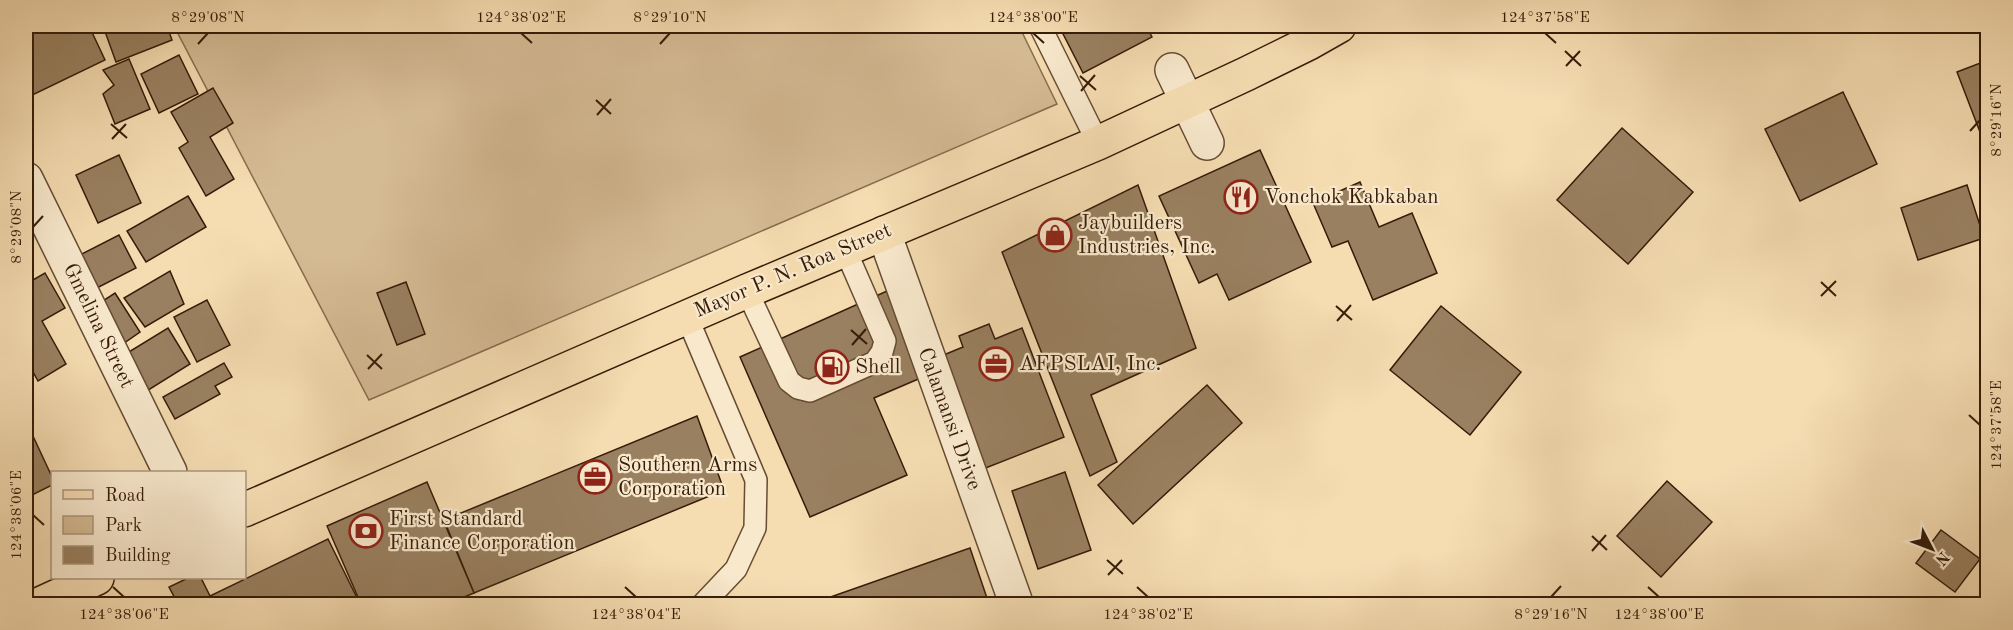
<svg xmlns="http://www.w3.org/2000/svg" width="2013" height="630" font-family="'Old Standard TT',serif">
<rect width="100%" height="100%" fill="#f5dcb1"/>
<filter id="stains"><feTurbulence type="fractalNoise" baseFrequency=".00333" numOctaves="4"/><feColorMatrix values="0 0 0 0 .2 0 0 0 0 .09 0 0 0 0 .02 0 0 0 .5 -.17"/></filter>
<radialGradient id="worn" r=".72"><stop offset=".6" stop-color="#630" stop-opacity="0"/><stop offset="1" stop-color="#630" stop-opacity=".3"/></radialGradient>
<!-- green -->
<polygon fill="#d5bb94" stroke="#866c4e" stroke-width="1.5" points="174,26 1019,26 1057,104 369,400"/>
<!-- building -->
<g fill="#998060" stroke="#361c08" stroke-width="1.5">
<polygon points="39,26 89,26 105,60 26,98 26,32"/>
<polygon points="103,26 167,26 172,40 116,62"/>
<polygon points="1059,26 1146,26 1152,37 1083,73"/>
<polygon points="179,55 198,94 159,113 141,74"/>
<polygon points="129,59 150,109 115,124 103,94 114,85 103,70"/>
<polygon points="1988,60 1988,129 1980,132 1957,72"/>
<polygon points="213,88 233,123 210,137 234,179 206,196 179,148 188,142 171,112"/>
<polygon points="1843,92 1877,164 1800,201 1765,129"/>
<polygon points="1622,128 1693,192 1628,264 1557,200"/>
<polygon points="1260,150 1311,262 1229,300 1217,274 1199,283 1159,196"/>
<polygon points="119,155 141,203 98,223 76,175"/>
<polygon points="1360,182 1379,227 1412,213 1437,273 1373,300 1348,241 1332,247 1313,203"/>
<polygon points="1138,185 1196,348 1091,395 1117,462 1090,476 1002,252"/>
<polygon points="1967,185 1984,238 1918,260 1901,208"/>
<polygon points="188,196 206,227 146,262 127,231"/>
<polygon points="119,235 136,268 93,290 76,257"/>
<polygon points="170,271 184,304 145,327 124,298"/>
<polygon points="45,273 65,308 42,321 66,364 38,381 26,359 26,284"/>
<polygon points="406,282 425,334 397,345 377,293"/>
<polygon points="887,291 923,377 874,398 907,475 810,517 740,357"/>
<polygon points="115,293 140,332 117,348 92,308"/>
<polygon points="207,300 230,345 197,362 174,317"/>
<polygon points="1441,306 1521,372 1470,435 1390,370"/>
<polygon points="989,324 995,339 1022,328 1064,437 978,471 934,359 963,347 959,336"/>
<polygon points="168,328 190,364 142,394 119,358"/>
<polygon points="224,363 232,377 215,386 220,394 175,419 163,397"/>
<polygon points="1207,385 1242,423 1133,524 1098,485"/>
<polygon points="697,416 724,490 474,593 444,520"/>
<polygon points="26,421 52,477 52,485 26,498"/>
<polygon points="1065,472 1091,550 1038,569 1012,491"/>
<polygon points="1667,481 1712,522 1661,577 1617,536"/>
<polygon points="427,482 474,593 447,604 361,604 327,526"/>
<polygon points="1941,530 1980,559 1955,592 1916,563"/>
<polygon points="328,539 360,604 210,604 210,596"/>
<polygon points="970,548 989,604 823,604 822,600"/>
<polygon points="188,578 201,578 210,596 210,604 178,604 169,587"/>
</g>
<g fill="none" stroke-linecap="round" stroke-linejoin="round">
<defs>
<g id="lane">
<polyline points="1040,26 1098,143"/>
<polyline points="747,291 789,381 798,388 810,391 875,362 882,352 885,341 845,249"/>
<polyline points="687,317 756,480 755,528 736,569 703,604"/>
</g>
<g id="street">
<polyline points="1172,70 1207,143"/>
<polyline points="26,179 170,472"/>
<polyline points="884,233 1015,600 1015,604"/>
</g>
<g id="primary">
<polyline points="244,510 747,291 1098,143 1246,74 1309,43 1339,26"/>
<polyline points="40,604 97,578"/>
</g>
</defs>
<!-- lane casing -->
<use href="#lane" stroke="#664c32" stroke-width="24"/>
<!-- street casing -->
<use href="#street" stroke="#664c32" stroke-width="36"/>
<!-- primary casing -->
<use href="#primary" stroke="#361c08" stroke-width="36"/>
<!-- lane -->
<use href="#lane" stroke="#f8e8cc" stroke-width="21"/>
<!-- street -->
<use href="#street" stroke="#f8e8cc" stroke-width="33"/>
<!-- primary -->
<use href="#primary" stroke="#f5dcb1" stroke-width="33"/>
</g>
<!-- ticks -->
<path fill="none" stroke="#361c08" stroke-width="2" d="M 521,33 L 532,43M 1033,33 L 1044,43M 1545,33 L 1556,43M 198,44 L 208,33M 660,44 L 670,33M 1565,51 L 1581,66M 1566,66 L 1580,51M 1080,76 L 1096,90M 1081,91 L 1095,75M 596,100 L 611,114M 597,115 L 611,99M 111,124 L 127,138M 1970,131 L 1980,120M 112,139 L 126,124M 33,227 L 43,216M 1821,282 L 1836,296M 1821,296 L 1836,281M 1336,306 L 1352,320M 1337,321 L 1351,305M 851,330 L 867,344M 852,345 L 866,329M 367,355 L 382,369M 368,369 L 382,354M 1969,415 L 1980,425M 33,515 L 44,525M 1592,536 L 1607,550M 1592,551 L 1606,535M 1107,560 L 1123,574M 1108,575 L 1122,560M 113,587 L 124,597M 625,587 L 636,597M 1137,587 L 1148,597M 1648,587 L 1659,597M 1551,597 L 1561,586"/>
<!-- icons -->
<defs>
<symbol id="restaurant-ring" viewBox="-11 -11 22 22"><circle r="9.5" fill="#f8e8cc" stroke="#8f2418" stroke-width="1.5"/><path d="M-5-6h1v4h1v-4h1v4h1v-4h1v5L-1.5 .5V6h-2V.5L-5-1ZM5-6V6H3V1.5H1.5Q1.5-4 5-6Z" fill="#8f2418"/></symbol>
<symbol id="shop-ring" viewBox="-11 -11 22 22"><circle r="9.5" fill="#f8e8cc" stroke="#8f2418" stroke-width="1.5"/><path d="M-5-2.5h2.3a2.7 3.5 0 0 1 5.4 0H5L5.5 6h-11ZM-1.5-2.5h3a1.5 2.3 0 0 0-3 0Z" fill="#8f2418"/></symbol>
<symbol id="office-ring" viewBox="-11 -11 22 22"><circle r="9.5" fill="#f8e8cc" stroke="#8f2418" stroke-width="1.5"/><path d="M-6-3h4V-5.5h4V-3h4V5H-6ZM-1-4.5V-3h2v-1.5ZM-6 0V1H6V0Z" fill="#8f2418"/></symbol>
<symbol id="fuel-ring" viewBox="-11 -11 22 22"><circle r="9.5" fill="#f8e8cc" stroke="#8f2418" stroke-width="1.5"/><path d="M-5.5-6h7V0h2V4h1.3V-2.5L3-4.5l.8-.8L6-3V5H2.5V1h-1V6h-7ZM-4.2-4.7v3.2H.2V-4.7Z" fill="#8f2418"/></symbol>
<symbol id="bank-ring" viewBox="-11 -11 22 22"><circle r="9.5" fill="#f8e8cc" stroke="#8f2418" stroke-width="1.5"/><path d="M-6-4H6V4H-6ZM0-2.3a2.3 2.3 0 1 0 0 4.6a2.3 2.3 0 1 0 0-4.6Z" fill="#8f2418"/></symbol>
</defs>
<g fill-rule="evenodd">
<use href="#restaurant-ring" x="1222" y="178" width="38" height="38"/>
<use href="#shop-ring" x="1036" y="216" width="38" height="38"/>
<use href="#office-ring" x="977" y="345" width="38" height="38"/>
<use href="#fuel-ring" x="813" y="348" width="38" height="38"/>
<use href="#office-ring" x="576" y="458" width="38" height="38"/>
<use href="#bank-ring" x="347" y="512" width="38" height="38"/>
</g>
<g text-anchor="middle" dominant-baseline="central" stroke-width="4.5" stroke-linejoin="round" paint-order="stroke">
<!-- poi labels -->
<g font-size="21" fill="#361c08" stroke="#f8e8cc" text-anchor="start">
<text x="1264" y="197">Vonchok Kabkaban</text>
<text x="1078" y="223">Jaybuilders<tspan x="1078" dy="24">Industries, Inc.</tspan></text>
<text x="1019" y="364">AFPSLAI, Inc.</text>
<text x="855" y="367">Shell</text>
<text x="618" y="465">Southern Arms<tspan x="618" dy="24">Corporation</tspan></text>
<text x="389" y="519">First Standard<tspan x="389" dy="24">Finance Corporation</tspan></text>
</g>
<!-- street labels -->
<g font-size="21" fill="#361c08" stroke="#f8e8cc">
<text transform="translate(793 271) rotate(-23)">Mayor P. N. Roa Street</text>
<text transform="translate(98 326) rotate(64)">Gmelina Street</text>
<text transform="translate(949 419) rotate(70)">Calamansi Drive</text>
</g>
</g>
<!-- margin -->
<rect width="2013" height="630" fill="none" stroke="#f5dcb1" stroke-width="66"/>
<!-- legend -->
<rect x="51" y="471" width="195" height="108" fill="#f8e8cc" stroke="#aa967e" stroke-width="1.5"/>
<rect x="63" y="490" width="30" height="9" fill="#f5dcb1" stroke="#aa967e" stroke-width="1.5"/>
<text x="105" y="501" font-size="18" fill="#361c08">Road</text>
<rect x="63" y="516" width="30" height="18" fill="#d5bb94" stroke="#aa967e" stroke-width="1.5"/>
<text x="105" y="531" font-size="18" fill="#361c08">Park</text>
<rect x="63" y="546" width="30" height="18" fill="#998060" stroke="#aa967e" stroke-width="1.5"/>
<text x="105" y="561" font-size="18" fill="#361c08">Building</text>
<!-- north arrow -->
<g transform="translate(1932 549) rotate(132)" stroke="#f8e8cc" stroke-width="4.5" paint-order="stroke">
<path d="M0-4.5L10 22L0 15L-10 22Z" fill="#361c08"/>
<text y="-9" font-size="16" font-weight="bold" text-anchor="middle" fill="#361c08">N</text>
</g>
<rect x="33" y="33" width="1947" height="564" fill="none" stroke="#361c08" stroke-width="2"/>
<g font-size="15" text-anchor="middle" fill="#361c08">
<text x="208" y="22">8°29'08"N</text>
<text x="521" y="22">124°38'02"E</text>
<text x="670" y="22">8°29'10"N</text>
<text x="1033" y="22">124°38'00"E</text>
<text x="1545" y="22">124°37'58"E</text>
<text transform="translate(1996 120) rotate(-90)" y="5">8°29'16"N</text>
<text transform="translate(16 227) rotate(-90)" y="5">8°29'08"N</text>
<text transform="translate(1996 425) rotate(-90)" y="5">124°37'58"E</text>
<text transform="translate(16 515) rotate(-90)" y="5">124°38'06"E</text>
<text x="124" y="619">124°38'06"E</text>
<text x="636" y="619">124°38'04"E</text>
<text x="1148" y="619">124°38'02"E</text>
<text x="1551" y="619">8°29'16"N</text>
<text x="1659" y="619">124°38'00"E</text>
</g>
<rect width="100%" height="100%" filter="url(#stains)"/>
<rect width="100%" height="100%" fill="url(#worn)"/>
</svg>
